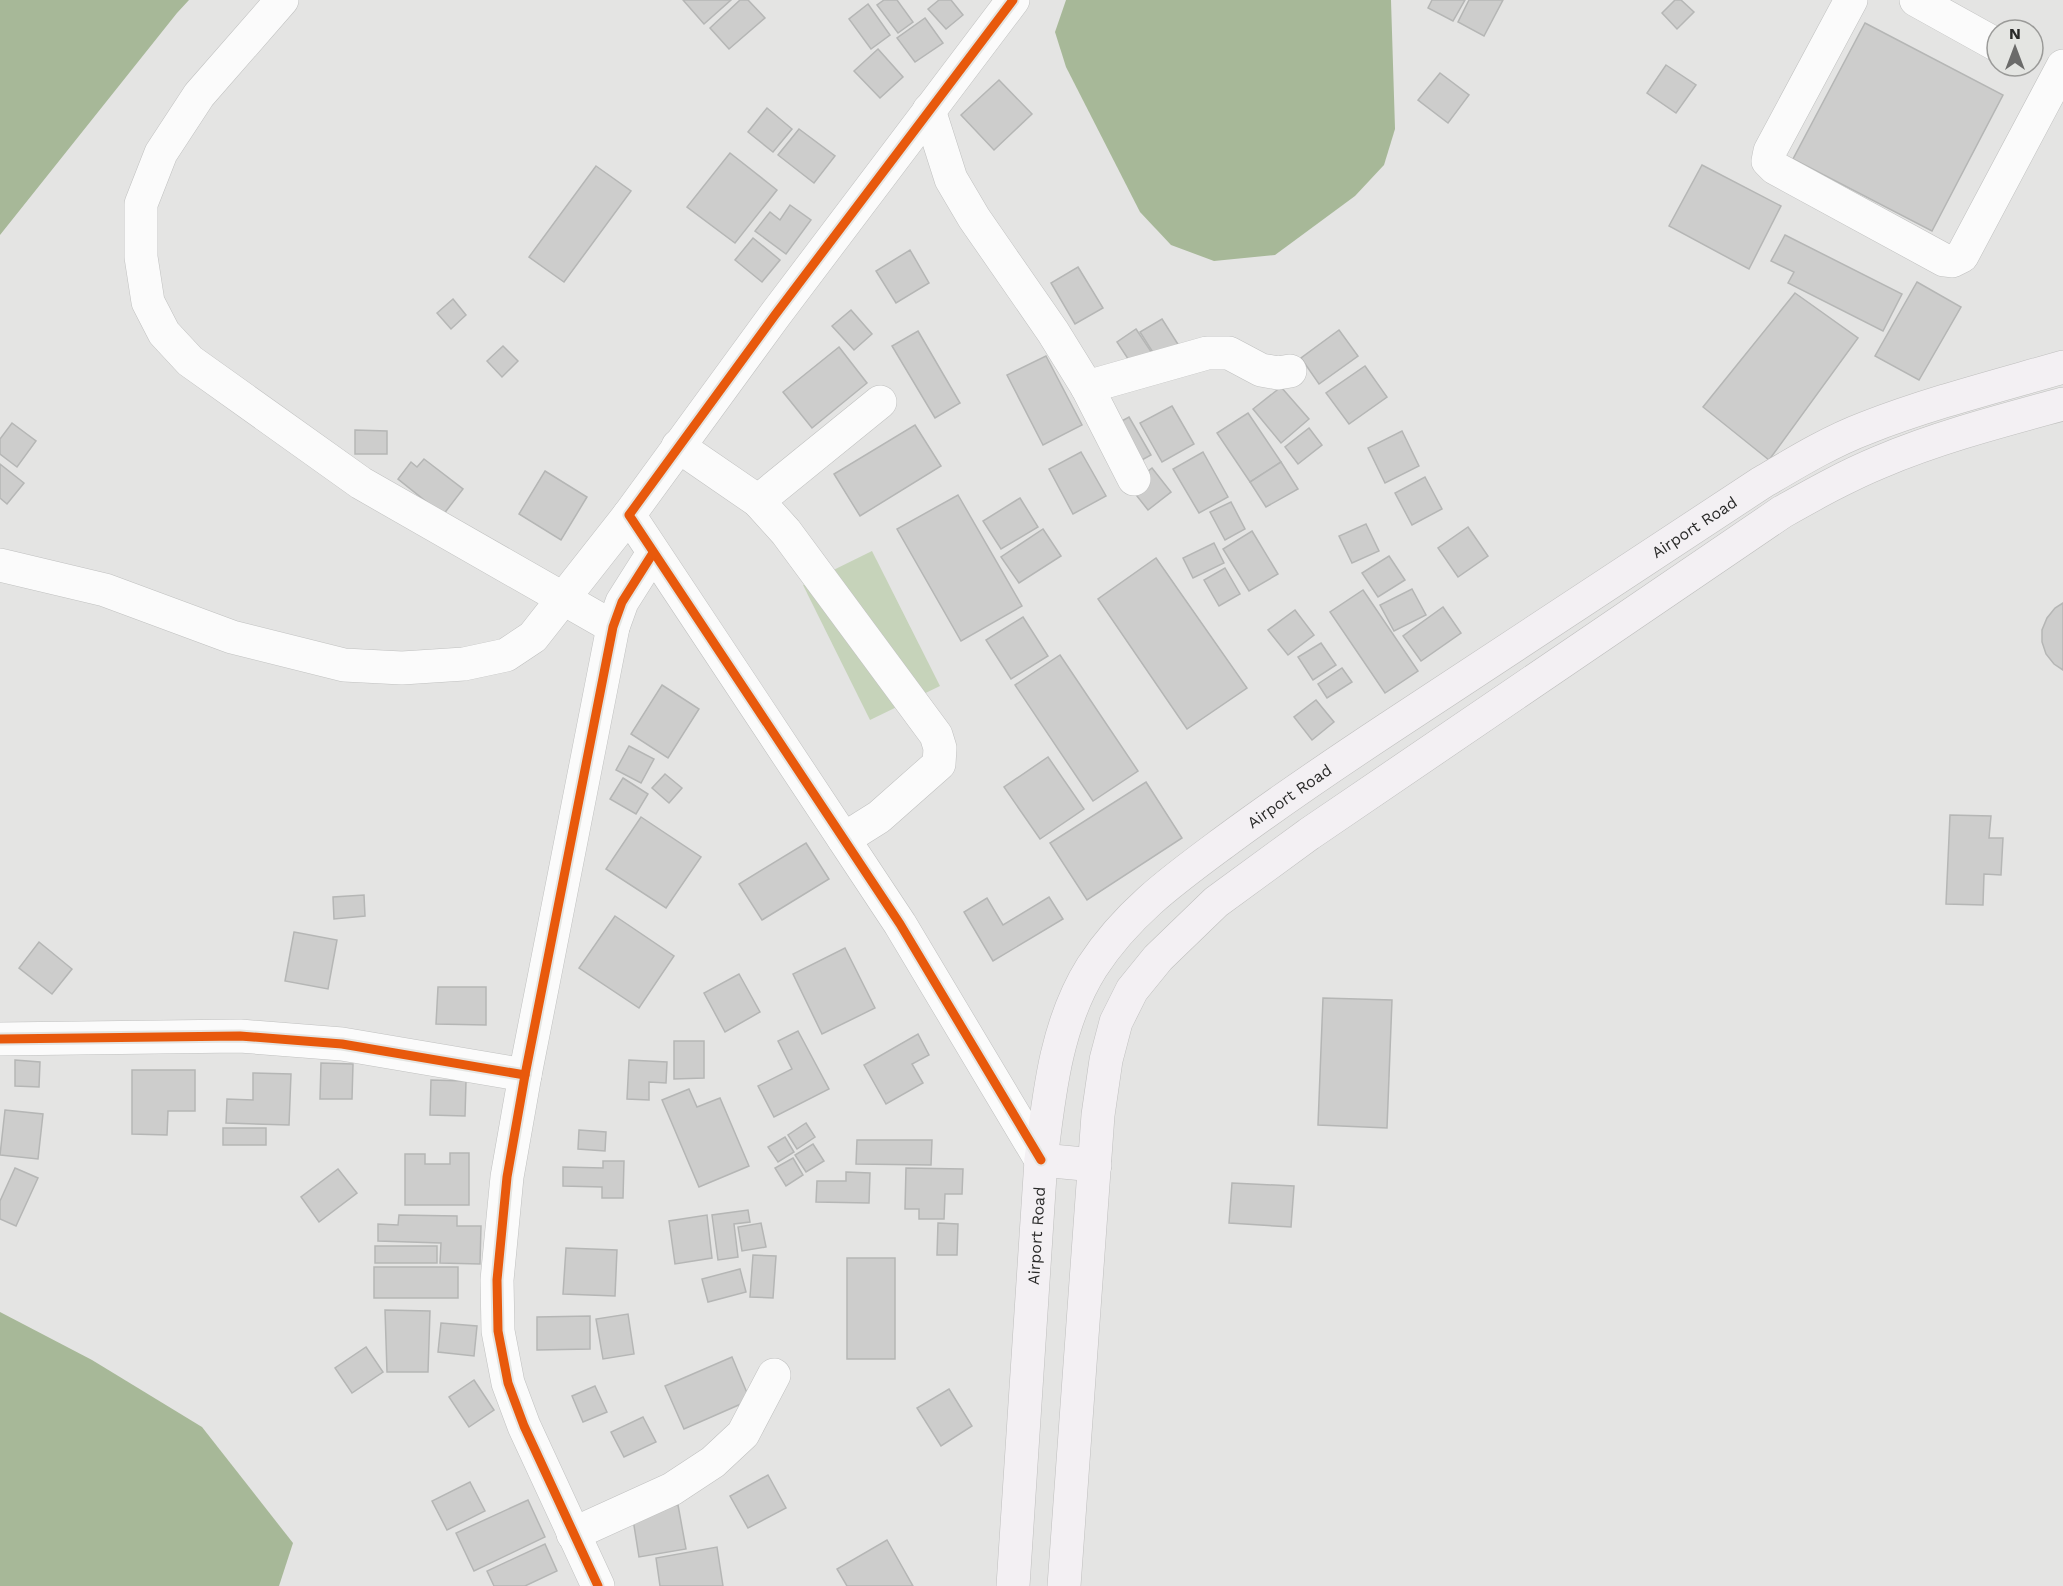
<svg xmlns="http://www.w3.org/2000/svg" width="2063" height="1586" font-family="'Work Sans',sans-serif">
<rect width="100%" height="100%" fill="#e4e4e3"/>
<!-- green -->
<polygon fill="#c6d3ba" points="872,551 940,686 870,720 803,585"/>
<!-- water -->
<g fill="#a7b898">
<polygon points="0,0 189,0 177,13 0,235"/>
<polygon points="1066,0 1391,0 1395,129 1384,165 1355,196 1275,255 1214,261 1171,245 1140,212 1066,67 1055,32"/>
<polygon points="0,1312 92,1360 202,1427 293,1543 279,1586 0,1586"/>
</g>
<!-- building -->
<g fill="#cdcdcc" stroke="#b5b6b5" stroke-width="1.5">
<polygon points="683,0 731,0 704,24"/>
<polygon points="740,0 748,0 765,18 729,49 710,28"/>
<polygon points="884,0 897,0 913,22 898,33 877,5"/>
<polygon points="939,0 951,0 963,15 946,29 928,9"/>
<polygon points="1432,0 1465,0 1453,21 1428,8"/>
<polygon points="1469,0 1503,0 1484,36 1458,22"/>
<polygon points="1675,0 1681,0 1694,12 1677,29 1662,13"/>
<polygon points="868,4 890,35 871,49 849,19"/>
<polygon points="925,18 943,43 915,62 897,38"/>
<polygon points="1865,23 2003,95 1932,231 1793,159"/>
<polygon points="878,49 903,77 880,98 854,71"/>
<polygon points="1666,65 1696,85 1676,113 1647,93"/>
<polygon points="1440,73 1469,95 1448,123 1418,100"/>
<polygon points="999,80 1032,114 994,150 961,115"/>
<polygon points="767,108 792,129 773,152 748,132"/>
<polygon points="799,129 835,156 814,183 778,155"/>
<polygon points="730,153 777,190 735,243 687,207"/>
<polygon points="1702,165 1781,206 1749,269 1669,226"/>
<polygon points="596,166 631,191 564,282 529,257"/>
<polygon points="790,205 811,220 786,254 755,231 770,212 780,220"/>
<polygon points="1785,235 1902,294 1883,331 1788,283 1794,272 1771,261"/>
<polygon points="753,238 780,260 762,282 735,260"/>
<polygon points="910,250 929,283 896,303 876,271"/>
<polygon points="1078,267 1103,308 1075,324 1051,283"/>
<polygon points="1917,282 1961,307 1919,380 1875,356"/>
<polygon points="1795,293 1858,338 1769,460 1703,407"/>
<polygon points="453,299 466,315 451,329 437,313"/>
<polygon points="851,310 872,334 854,350 832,326"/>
<polygon points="1162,319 1181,349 1159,362 1140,332"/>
<polygon points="1136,329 1154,356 1134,368 1117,342"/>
<polygon points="1339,330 1358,356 1319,384 1301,358"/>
<polygon points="918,331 960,403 935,418 892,346"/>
<polygon points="503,346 518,361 502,377 487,361"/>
<polygon points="839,347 867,383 812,428 783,392"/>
<polygon points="1046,356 1082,425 1043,445 1007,375"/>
<polygon points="1365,366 1387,397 1349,424 1326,393"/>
<polygon points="1281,387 1309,419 1281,443 1253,409"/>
<polygon points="1172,406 1194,444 1162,462 1140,423"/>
<polygon points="1248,413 1281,462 1250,482 1217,433"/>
<polygon points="1129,417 1151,455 1131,466 1109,428"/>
<polygon points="12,423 36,441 17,467 0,454 0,439"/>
<polygon points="915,425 941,466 860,516 834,474"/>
<polygon points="1309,428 1322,445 1298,464 1285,447"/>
<polygon points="355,430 387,431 387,454 355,454"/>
<polygon points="1402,431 1419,466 1385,483 1368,448"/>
<polygon points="1081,452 1106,496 1073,514 1049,469"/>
<polygon points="1203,452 1228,497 1199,513 1173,469"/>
<polygon points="424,459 463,489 443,515 398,479 411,462 417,467"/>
<polygon points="1281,462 1298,489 1266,507 1250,482"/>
<polygon points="0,464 24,483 7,504 0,498"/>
<polygon points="1152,468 1171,492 1148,510 1129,486"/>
<polygon points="545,471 587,497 561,540 519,514"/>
<polygon points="1425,477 1442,509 1412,525 1395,493"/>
<polygon points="958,495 1022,606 961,641 897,529"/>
<polygon points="1020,498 1038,527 1001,549 983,521"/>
<polygon points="1231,502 1245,529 1225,540 1210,512"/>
<polygon points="1366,524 1379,551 1352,563 1339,536"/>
<polygon points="1468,527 1488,556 1458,577 1438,548"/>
<polygon points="1043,529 1061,556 1019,583 1001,557"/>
<polygon points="1252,531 1278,574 1249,591 1223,549"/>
<polygon points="1214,543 1224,563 1193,578 1183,558"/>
<polygon points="1389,556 1405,580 1378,597 1362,573"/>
<polygon points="1156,558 1247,688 1187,729 1098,599"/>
<polygon points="1225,568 1240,594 1219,606 1204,580"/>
<polygon points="1412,589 1426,615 1394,631 1380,605"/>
<polygon points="1363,590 1418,671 1385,693 1330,612"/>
<polygon points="2063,603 2063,670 2054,664 2046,654 2042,642 2042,630 2047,618 2055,608"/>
<polygon points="1443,607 1461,633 1421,661 1403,636"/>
<polygon points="1295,610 1314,635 1288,655 1268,630"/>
<polygon points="1023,617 1048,656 1011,679 986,640"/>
<polygon points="1321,643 1336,665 1313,680 1298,657"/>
<polygon points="1060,655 1138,771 1093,801 1015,685"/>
<polygon points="1342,668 1352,682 1327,698 1318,684"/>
<polygon points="662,685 699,709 668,758 631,734"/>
<polygon points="1316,700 1334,722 1312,740 1294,717"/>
<polygon points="629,746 654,759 641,783 616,770"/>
<polygon points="1048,757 1084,809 1040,839 1004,787"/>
<polygon points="665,774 682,788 669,803 652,788"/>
<polygon points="623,778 648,794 636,814 610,799"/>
<polygon points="1146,782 1182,838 1087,900 1050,843"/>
<polygon points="1950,815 1991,816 1989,838 2003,838 2001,875 1984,874 1983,905 1946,904"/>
<polygon points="641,817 701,857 666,908 606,869"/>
<polygon points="806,843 829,879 762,920 739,884"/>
<polygon points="364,895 365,916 334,919 333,897"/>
<polygon points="1049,897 1063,919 993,961 964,912 987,898 1003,925"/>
<polygon points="615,916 674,956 639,1008 579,968"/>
<polygon points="294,932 337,940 328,989 285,981"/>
<polygon points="39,942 72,969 52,994 19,968"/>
<polygon points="845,948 875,1008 822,1034 793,974"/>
<polygon points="739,974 760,1012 725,1032 704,993"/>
<polygon points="438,987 486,987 486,1025 436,1024"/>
<polygon points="1323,998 1392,1000 1387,1128 1318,1125"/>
<polygon points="798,1031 829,1089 774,1117 758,1086 792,1069 778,1041"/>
<polygon points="918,1034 929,1055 912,1064 923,1083 886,1104 864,1065"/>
<polygon points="674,1041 704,1041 704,1078 674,1079"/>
<polygon points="15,1060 40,1062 39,1087 15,1086"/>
<polygon points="629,1060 667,1062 666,1083 649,1082 649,1100 627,1099"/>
<polygon points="321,1063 353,1064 352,1099 320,1099"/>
<polygon points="132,1070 195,1070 195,1111 168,1111 167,1135 132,1134"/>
<polygon points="253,1073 291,1074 289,1125 226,1123 227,1099 253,1100"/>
<polygon points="431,1080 466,1081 465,1116 430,1115"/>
<polygon points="689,1089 697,1107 720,1098 749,1166 699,1187 662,1100"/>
<polygon points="5,1110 43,1114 38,1159 0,1155"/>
<polygon points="806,1123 815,1137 797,1149 788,1135"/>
<rect x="223" y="1128" width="43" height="17"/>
<polygon points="579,1130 606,1132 605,1151 578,1149"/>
<polygon points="785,1137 794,1152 778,1162 768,1147"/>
<polygon points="857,1140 932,1140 931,1165 856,1164"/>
<polygon points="813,1144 824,1161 806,1172 795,1155"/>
<polygon points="450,1153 469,1153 469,1205 405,1205 405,1154 425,1154 425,1164 450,1164"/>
<polygon points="793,1158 803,1175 786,1186 775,1168"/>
<polygon points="603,1161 624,1161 623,1198 602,1198 602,1187 563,1186 563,1167 603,1168"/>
<polygon points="15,1168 38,1178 16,1226 0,1219 0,1201"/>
<polygon points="906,1168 963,1169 962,1194 945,1194 944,1219 919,1219 919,1209 905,1209"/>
<polygon points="338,1169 357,1193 319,1222 301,1197"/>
<polygon points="846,1172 870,1173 869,1203 816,1202 817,1181 846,1181"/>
<polygon points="1232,1183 1294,1186 1291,1227 1229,1223"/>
<polygon points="748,1210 750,1222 734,1224 738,1257 718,1260 712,1215"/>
<polygon points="399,1215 457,1216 457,1226 481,1226 480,1264 440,1263 441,1243 378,1241 378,1224 398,1225"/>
<polygon points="707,1215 712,1258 675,1264 669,1221"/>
<polygon points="761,1223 766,1247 742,1251 738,1227"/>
<polygon points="938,1223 958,1224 957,1255 937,1255"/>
<rect x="375" y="1246" width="62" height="17"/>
<polygon points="566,1248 617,1250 615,1296 563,1294"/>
<polygon points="753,1255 776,1256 773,1298 750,1297"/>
<rect x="847" y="1258" width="48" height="101"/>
<rect x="374" y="1267" width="84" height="31"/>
<polygon points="740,1269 746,1292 708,1302 702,1279"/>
<polygon points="385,1310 430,1311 428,1372 387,1372"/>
<polygon points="628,1314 634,1354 603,1359 596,1319"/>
<polygon points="590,1316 590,1349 537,1350 537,1317"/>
<polygon points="441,1323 477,1326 474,1356 438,1352"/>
<polygon points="366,1347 383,1372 352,1393 335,1368"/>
<polygon points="732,1357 750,1400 684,1429 665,1386"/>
<polygon points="474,1380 494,1410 469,1427 449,1397"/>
<polygon points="595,1386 607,1412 583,1422 572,1396"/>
<polygon points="949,1389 972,1426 941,1446 917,1408"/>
<polygon points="643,1417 656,1442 624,1457 611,1432"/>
<polygon points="768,1475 786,1508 748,1528 730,1496"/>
<polygon points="470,1482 485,1511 447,1530 432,1501"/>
<polygon points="528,1500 545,1537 474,1571 456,1533"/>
<polygon points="678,1505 686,1549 639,1557 632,1513"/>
<polygon points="887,1540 913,1586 847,1586 837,1569"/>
<polygon points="545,1544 557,1571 525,1586 494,1586 487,1571"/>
<polygon points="717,1547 723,1586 660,1586 656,1558"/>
</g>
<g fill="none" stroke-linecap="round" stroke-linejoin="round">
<defs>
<g id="minor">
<polyline points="282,0 199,95 161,153 141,204 141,257 148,302 164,333 190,361 361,483 613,627"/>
<polyline points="1013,0 775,315 629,515 900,924 1041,1160"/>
<polyline points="1851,0 1770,151 1768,161 1775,168 1944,260 1952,261 1962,256 2063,66"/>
<polyline points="1916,0 1997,45"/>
<polyline points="929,110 951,179 974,218 1053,332 1087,387 1134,479"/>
<polyline points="1087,387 1207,353 1229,353 1261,370 1278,373 1290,371"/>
<polyline points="678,446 758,501 786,532 936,735 940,748 939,764 879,817 844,839"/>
<polyline points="758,501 880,402"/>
<polyline points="0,565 105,590 232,637 344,665 402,668 464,664 506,655 533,637 629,515"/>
<polyline points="0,1039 240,1036 342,1044 525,1075"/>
<polyline points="573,1534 672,1489 713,1462 743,1434 774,1375"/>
<polyline points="598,1586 524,1426 508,1383 498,1331 497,1280 507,1177 525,1075 613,627 622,602 653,553"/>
</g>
<g id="major">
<polyline points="1041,1160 1095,1165"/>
<path id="s1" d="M 1013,1586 L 1041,1160 C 1049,1094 1056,1024 1092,967 C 1127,913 1173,880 1223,843 C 1277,803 1333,765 1389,728 C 1513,646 1637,564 1761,483 C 1795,463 1829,442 1866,428 C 1930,403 1997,386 2063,367"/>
<path d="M 1064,1586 L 1098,1115 L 1106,1060 L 1116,1022 L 1132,990 L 1158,958 L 1216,902 L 1309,834 L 1782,512 C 1814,494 1846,476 1880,462 C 1939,437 2001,421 2063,404"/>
</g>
</defs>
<!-- minor casing -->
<use href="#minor" stroke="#c0c1c0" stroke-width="34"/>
<!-- major casing -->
<use href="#major" stroke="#bfbfbe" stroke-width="34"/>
<!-- minor -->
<use href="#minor" stroke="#fbfbfb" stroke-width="33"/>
<!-- major -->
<use href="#major" stroke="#f3f0f3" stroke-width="33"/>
<defs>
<g id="cycleway">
<polyline points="1013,0 775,315 629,515 900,924 1041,1160"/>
<polyline points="0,1039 240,1036 342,1044 525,1075"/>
<polyline points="598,1586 524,1426 508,1383 498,1331 497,1280 507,1177 525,1075 613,627 622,602 653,553"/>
</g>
</defs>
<!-- cycleway casing -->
<use href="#cycleway" stroke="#e4e5e2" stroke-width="13"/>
<!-- cycleway -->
<use href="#cycleway" stroke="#e8590c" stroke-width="9"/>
</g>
<g text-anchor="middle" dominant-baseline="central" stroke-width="4.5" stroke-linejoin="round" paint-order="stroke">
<!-- street labels -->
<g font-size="16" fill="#2a2a29" stroke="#e4e5e2">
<text stroke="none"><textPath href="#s1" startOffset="1377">Airport Road</textPath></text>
<text stroke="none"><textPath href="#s1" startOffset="891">Airport Road</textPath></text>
<text stroke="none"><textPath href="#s1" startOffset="351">Airport Road</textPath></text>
</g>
</g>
<!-- north arrow -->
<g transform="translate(2015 48)"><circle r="28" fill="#e4e5e2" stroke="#9a9a98" stroke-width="1.5"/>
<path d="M0-4.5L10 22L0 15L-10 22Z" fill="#6b6b6a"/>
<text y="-9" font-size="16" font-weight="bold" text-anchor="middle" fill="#2a2a29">N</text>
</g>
</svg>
